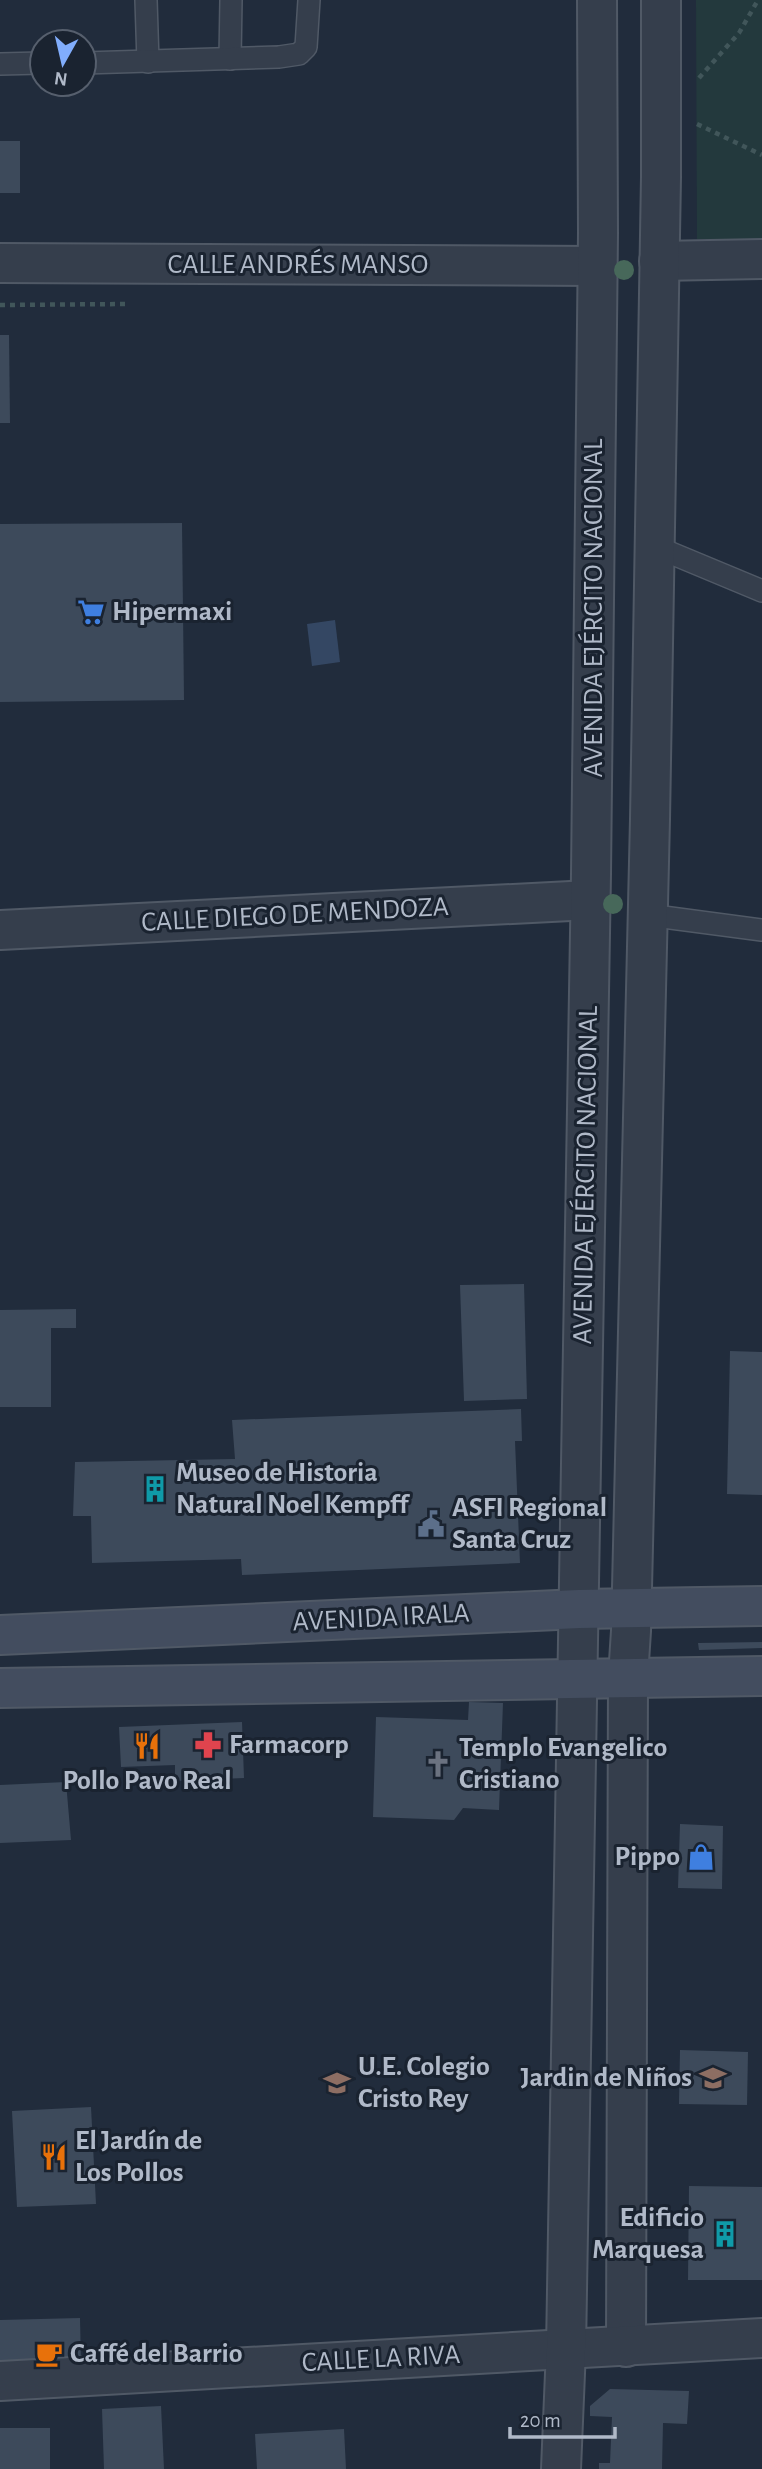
<svg xmlns="http://www.w3.org/2000/svg" width="762" height="2469" font-family="'Alegreya Sans',sans-serif">
<rect width="100%" height="100%" fill="#212c3c"/>
<!-- green -->
<polygon fill="#23393d" points="696,0 762,0 762,239 697,239"/>
<!-- water -->
<polygon fill="#344763" points="335,620 340,662 312,666 307,624"/>
<!-- building -->
<g fill="#3d4a5b">
<rect x="0" y="141" width="20" height="52"/>
<polygon points="0,335 9,335 10,423 0,423"/>
<polygon points="182,523 184,700 0,702 0,524"/>
<polygon points="524,1284 527,1399 464,1401 460,1285"/>
<polygon points="76,1309 76,1328 51,1328 51,1407 0,1407 0,1310"/>
<polygon points="730,1351 762,1352 762,1495 727,1494"/>
<polygon points="521,1409 522,1441 515,1441 520,1563 242,1575 241,1559 92,1563 91,1516 73,1516 75,1462 235,1459 232,1420"/>
<polygon points="762,1642 762,1648 699,1650 698,1643"/>
<polygon points="469,1702 503,1703 499,1810 463,1808 454,1820 373,1817 376,1717 468,1720"/>
<polygon points="242,1722 244,1778 175,1781 175,1765 121,1767 119,1727"/>
<polygon points="66,1782 71,1840 0,1843 0,1785"/>
<polygon points="680,1824 723,1826 722,1889 678,1888"/>
<polygon points="680,2050 748,2052 747,2105 679,2104"/>
<polygon points="91,2107 96,2204 17,2207 12,2111"/>
<polygon points="689,2186 762,2187 762,2280 688,2280"/>
<polygon points="80,2318 81,2363 0,2365 0,2320"/>
<polygon points="610,2389 689,2391 687,2424 663,2423 662,2469 599,2469 599,2463 610,2463 612,2417 590,2416 590,2406"/>
<polygon points="161,2406 164,2469 104,2469 102,2409"/>
<rect x="0" y="2428" width="50" height="41"/>
<polygon points="344,2429 346,2469 257,2469 255,2434"/>
</g>
<g fill="none" stroke-linecap="round" stroke-linejoin="round">
<defs>
<g id="service">
<polyline points="146,0 148,62"/>
<polyline points="230,59 231,0"/>
<polyline points="84,63 279,57 299,54 306,47 309,0"/>
<polyline points="0,64 42,63"/>
<polyline points="654,546 762,591"/>
<polyline points="648,915 762,930"/>
</g>
<g id="minor">
<polyline points="659,261 762,259"/>
<polyline points="0,263 597,266"/>
<polyline points="0,930 590,900"/>
<polyline points="626,2347 628,1677"/>
<polyline points="0,2381 762,2338"/>
</g>
<g id="tertiary">
<polyline points="628,1677 631,1631 650,819 661,177 661,0"/>
<polyline points="561,2469 566,2349 591,874 598,233 597,0"/>
</g>
<g id="secondary">
<polyline points="0,1635 579,1609 762,1606"/>
<polyline points="0,1688 762,1676"/>
</g>
</defs>
<!-- service casing -->
<use href="#service" stroke="#505966" stroke-width="24"/>
<!-- minor casing -->
<use href="#minor" stroke="#505966" stroke-width="42"/>
<!-- tertiary casing -->
<use href="#tertiary" stroke="#505966" stroke-width="42"/>
<!-- secondary casing -->
<use href="#secondary" stroke="#505966" stroke-width="42"/>
<!-- path -->
<g stroke="#41565a" stroke-width="4.5" stroke-dasharray="5 5" stroke-linecap="butt">
<polyline points="699,78 739,33 758,0"/>
<polyline points="697,124 762,155"/>
<polyline points="0,305 127,304"/>
</g>
<!-- service -->
<use href="#service" stroke="#353e4c" stroke-width="21"/>
<!-- minor -->
<use href="#minor" stroke="#353e4c" stroke-width="38"/>
<!-- tertiary -->
<use href="#tertiary" stroke="#353e4c" stroke-width="38"/>
<!-- secondary -->
<use href="#secondary" stroke="#434d5f" stroke-width="38"/>
</g>
<!-- trees -->
<g fill="#47685a">
<circle cx="624" cy="270" r="10"/>
<circle cx="613" cy="904" r="10"/>
</g>
<!-- icons -->
<defs>
<symbol id="supermarket-bare" viewBox="-9 -9 18 18"><path d="M-6-5.5h2.5l.6 2H6L4.5 2H-2.5L-4.4-4H-6ZM-1.5 3.2a1.3 1.3 0 1 0 .1 0ZM3 3.2a1.3 1.3 0 1 0 .1 0Z" fill="#3f7fe0" stroke="#1a2330" stroke-width="2.5" paint-order="stroke"/></symbol>
<symbol id="building-bare" viewBox="-9 -9 18 18"><path d="M-4-6H4V6H1V3H-1V6H-4ZM-2.5-4.3h1.7v1.8h-1.7ZM.8-4.3h1.7v1.8H.8ZM-2.5-1h1.7V.8h-1.7ZM.8-1h1.7V.8H.8Z" fill="#0f9aa8" stroke="#1a2330" stroke-width="2.5" paint-order="stroke"/></symbol>
<symbol id="civic-bare" viewBox="-9 -9 18 18"><path d="M-.6-6.5H3V-4.5H.6V-3L4-1V1h2V6H-6V1h2V-1L-.6-3ZM-1.2 2.5V6h2.4V2.5Z" fill="#5c6f8a" stroke="#1a2330" stroke-width="2.5" paint-order="stroke"/></symbol>
<symbol id="pharmacy-bare" viewBox="-9 -9 18 18"><path d="M-2-6h4v4h4v4h-4v4h-4v-4h-4v-4h4Z" fill="#e0444e" stroke="#1a2330" stroke-width="2.5" paint-order="stroke"/></symbol>
<symbol id="restaurant-bare" viewBox="-9 -9 18 18"><path d="M-5-6h1v4h1v-4h1v4h1v-4h1v5L-1.5 .5V6h-2V.5L-5-1ZM5-6V6H3V1.5H1.5Q1.5-4 5-6Z" fill="#e8710a" stroke="#1a2330" stroke-width="2.5" paint-order="stroke"/></symbol>
<symbol id="church-bare" viewBox="-9 -9 18 18"><path d="M-1.2-6h2.4v3.5h3.3v2.4h-3.3V6h-2.4V-.1h-3.3v-2.4h3.3Z" fill="#6b7280" stroke="#1a2330" stroke-width="2.5" paint-order="stroke"/></symbol>
<symbol id="shop-bare" viewBox="-9 -9 18 18"><path d="M-5-2.5h2.3a2.7 3.5 0 0 1 5.4 0H5L5.5 6h-11ZM-1.5-2.5h3a1.5 2.3 0 0 0-3 0Z" fill="#3f7fe0" stroke="#1a2330" stroke-width="2.5" paint-order="stroke"/></symbol>
<symbol id="school-bare" viewBox="-9 -9 18 18"><path d="M0-5L7-2L0 1L-7-2ZM-4 1L0 2.5L4 1V4Q0 6-4 4Z" fill="#8d6e63" stroke="#1a2330" stroke-width="2.5" paint-order="stroke"/></symbol>
<symbol id="cafe-bare" viewBox="-9 -9 18 18"><path d="M-5.5-4.5H6V0H3Q3 3.5 0 3.5H-2.5Q-5.5 3.5-5.5 0ZM3-3.2v2h1.7v-2ZM-6 4.5H4V6H-6Z" fill="#e8710a" stroke="#1a2330" stroke-width="2.5" paint-order="stroke"/></symbol>
</defs>
<g fill-rule="evenodd">
<use href="#supermarket-bare" x="72" y="593" width="38" height="38"/>
<use href="#building-bare" x="136" y="1470" width="38" height="38"/>
<use href="#civic-bare" x="412" y="1505" width="38" height="38"/>
<use href="#pharmacy-bare" x="189" y="1726" width="38" height="38"/>
<use href="#restaurant-bare" x="128" y="1727" width="38" height="38"/>
<use href="#church-bare" x="419" y="1745" width="38" height="38"/>
<use href="#shop-bare" x="682" y="1838" width="38" height="38"/>
<use href="#school-bare" x="694" y="2059" width="38" height="38"/>
<use href="#school-bare" x="318" y="2064" width="38" height="38"/>
<use href="#restaurant-bare" x="35" y="2138" width="38" height="38"/>
<use href="#building-bare" x="706" y="2215" width="38" height="38"/>
<use href="#cafe-bare" x="30" y="2335" width="38" height="38"/>
</g>
<g text-anchor="middle" dominant-baseline="central" stroke-width="6" stroke-linejoin="round" paint-order="stroke">
<!-- street labels -->
<g font-size="28" fill="#b0b9c8" stroke="#1a2330">
<text x="298" y="265">CALLE ANDRÉS MANSO</text>
<text transform="translate(594 608) rotate(-90)">AVENIDA EJÉRCITO NACIONAL</text>
<text transform="translate(295 915) rotate(-3)">CALLE DIEGO DE MENDOZA</text>
<text transform="translate(586 1175) rotate(-89)">AVENIDA EJÉRCITO NACIONAL</text>
<text transform="translate(381 1618) rotate(-3)">AVENIDA IRALA</text>
<text transform="translate(381 2359) rotate(-3)">CALLE LA RIVA</text>
</g>
<!-- poi labels -->
<g font-size="28" font-weight="bold" fill="#b0b9c8" stroke="#1a2330" text-anchor="start">
<text x="112" y="612">Hipermaxi</text>
<text x="176" y="1473">Museo de Historia<tspan x="176" dy="32">Natural Noel Kempff</tspan></text>
<text x="452" y="1508">ASFI Regional<tspan x="452" dy="32">Santa Cruz</tspan></text>
<text x="229" y="1745">Farmacorp</text>
<text x="459" y="1748">Templo Evangelico<tspan x="459" dy="32">Cristiano</tspan></text>
<text x="147" y="1781" text-anchor="middle">Pollo Pavo Real</text>
<text x="680" y="1857" text-anchor="end">Pippo</text>
<text x="358" y="2067">U.E. Colegio<tspan x="358" dy="32">Cristo Rey</tspan></text>
<text x="692" y="2078" text-anchor="end">Jardin de Niños</text>
<text x="75" y="2141">El Jardín de<tspan x="75" dy="32">Los Pollos</tspan></text>
<text x="704" y="2218" text-anchor="end">Edificio<tspan x="704" dy="32">Marquesa</tspan></text>
<text x="70" y="2354">Caffé del Barrio</text>
</g>
</g>
<!-- north arrow -->
<g transform="translate(63 63) rotate(188)"><circle r="33" fill="#1a2330" stroke="#565f6d" stroke-width="2"/>
<path d="M0-5L12 26L0 18L-12 26Z" fill="#81adfc"/>
<text y="-10" font-size="19" font-weight="bold" text-anchor="middle" fill="#b0b9c8">N</text>
</g>
<!-- scale -->
<path d="M510 2427v10h105v-10" fill="none" stroke="#b0b9c8" stroke-width="3.5"/>
<text x="520" y="2427" font-size="21" fill="#b0b9c8" stroke="#1a2330" stroke-width="5" paint-order="stroke">20 m</text>
</svg>
